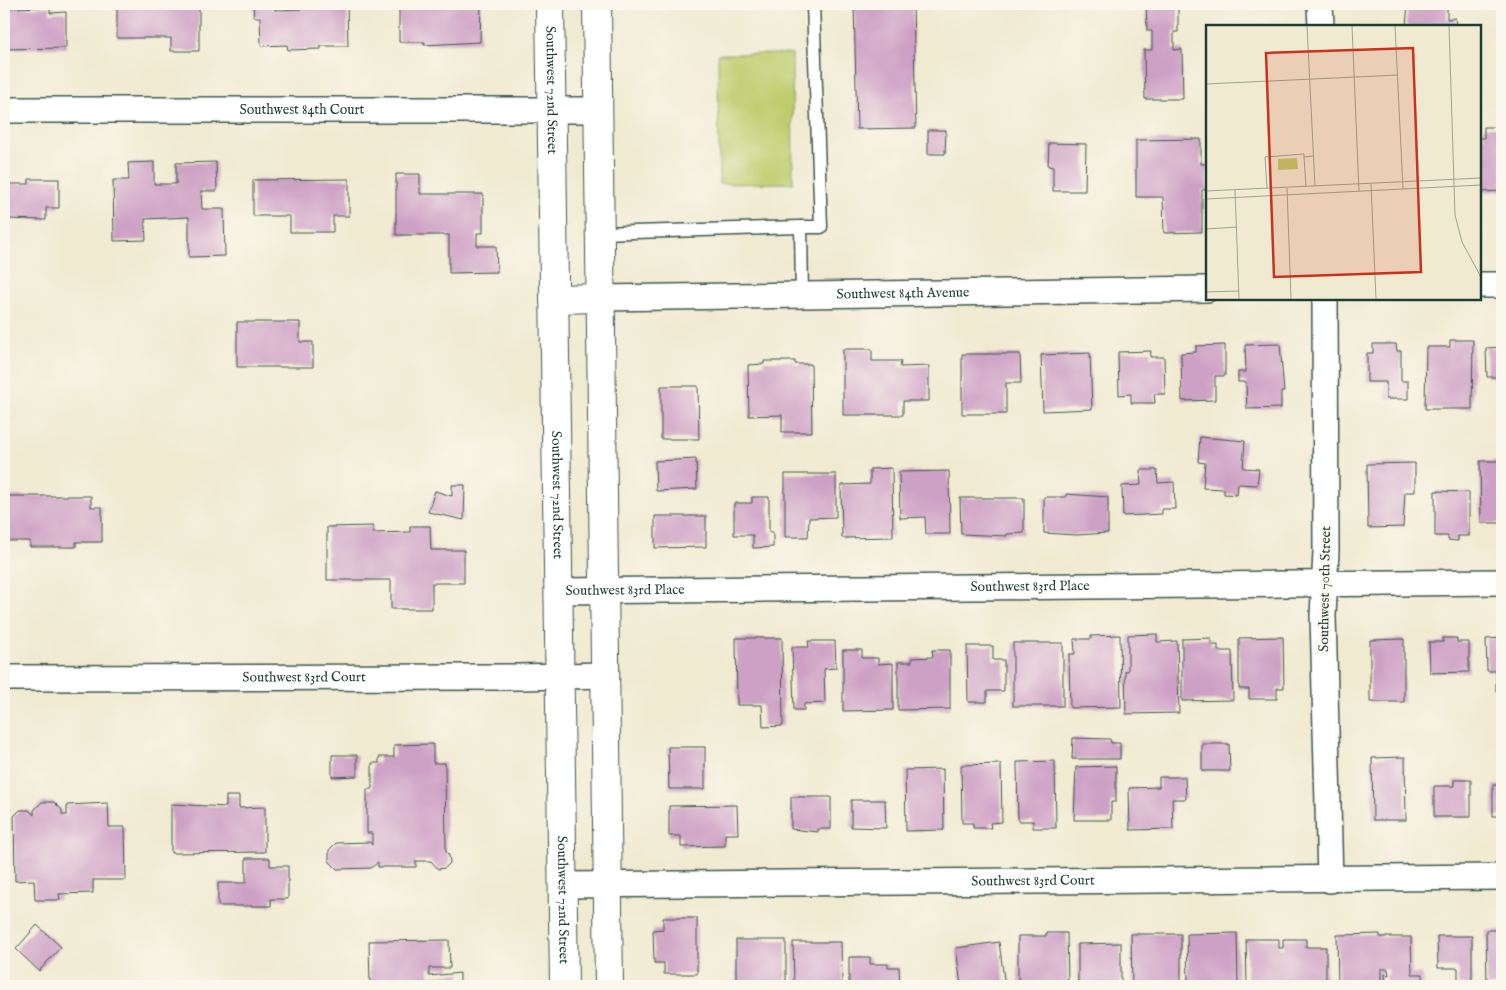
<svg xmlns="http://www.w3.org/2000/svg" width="1506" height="990" font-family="'IM FELL English',serif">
<rect width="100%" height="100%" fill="#fbf7ec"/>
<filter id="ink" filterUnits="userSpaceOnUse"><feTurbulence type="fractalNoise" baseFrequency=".02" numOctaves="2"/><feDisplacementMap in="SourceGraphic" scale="10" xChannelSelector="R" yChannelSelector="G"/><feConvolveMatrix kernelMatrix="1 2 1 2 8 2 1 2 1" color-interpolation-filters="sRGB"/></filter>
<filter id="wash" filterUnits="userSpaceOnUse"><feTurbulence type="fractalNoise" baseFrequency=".0096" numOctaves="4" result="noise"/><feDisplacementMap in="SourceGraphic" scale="20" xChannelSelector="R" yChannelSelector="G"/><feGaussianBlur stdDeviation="1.12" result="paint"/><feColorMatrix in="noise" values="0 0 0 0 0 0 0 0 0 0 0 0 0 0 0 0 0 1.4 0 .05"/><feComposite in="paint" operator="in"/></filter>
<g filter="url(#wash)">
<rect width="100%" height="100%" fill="#f0ead1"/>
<!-- garden -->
<polygon fill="#bfcc6d" stroke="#6f8450" points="718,54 792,54 793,183 719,184"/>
<g id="blocks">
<!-- building -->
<g fill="#cda0c5">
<polygon points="117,4 199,4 199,51 171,51 171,38 117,38"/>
<polygon points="253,4 275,4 275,10 313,9 313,4 347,4 348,46 321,46 321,49 288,50 287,45 261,46 260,17 254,17"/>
<polygon points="445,4 481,4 480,42 424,45 425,42 399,42 399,6 445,6"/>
<polygon points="854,4 913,4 916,128 857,129"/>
<polygon points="1146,4 1178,4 1178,32 1174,32 1174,50 1182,49 1183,99 1145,99 1144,50 1152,50 1152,31 1147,31"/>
<polygon points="1408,4 1447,4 1447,19 1455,18 1456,26 1406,26"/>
<polygon points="50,7 50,13 66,12 66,48 4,49 4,8"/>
<polygon points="1484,127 1502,127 1502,191 1480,192 1480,138 1484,138"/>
<polygon points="928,130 946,130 945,154 928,154"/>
<polygon points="1201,139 1201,164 1207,164 1207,190 1202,190 1202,232 1164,233 1163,197 1136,197 1136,140"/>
<polygon points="1049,143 1086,144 1085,191 1053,191 1053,167 1048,166"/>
<polygon points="154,162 154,184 176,184 176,163 216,162 217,191 201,191 202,209 224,209 225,256 189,257 189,217 145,219 146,240 114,241 113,180 129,180 128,163"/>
<polygon points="396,174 420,174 420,194 483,194 483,233 477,233 477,246 496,246 497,272 449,273 449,235 396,235"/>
<polygon points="29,179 59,179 59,208 46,208 46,220 4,219 4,184 29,184"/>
<polygon points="349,179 349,216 333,216 333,232 290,232 290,216 253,216 253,180"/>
<polygon points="237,322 300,322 300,342 313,342 313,367 237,367"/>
<polygon points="1450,340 1473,340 1472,409 1425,409 1426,347 1450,347"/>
<polygon points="1280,344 1284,392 1281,392 1281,408 1247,409 1246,382 1238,382 1238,372 1246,372 1245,345"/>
<polygon points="1373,344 1396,344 1397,351 1401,351 1401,381 1408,381 1408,399 1386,399 1386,382 1367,382 1367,353 1373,353"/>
<polygon points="1225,345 1225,376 1215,376 1215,400 1182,401 1181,353 1196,352 1196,346"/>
<polygon points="1502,347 1502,377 1487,377 1486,348"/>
<polygon points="843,349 872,349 872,361 901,361 900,367 929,366 929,401 903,401 903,415 843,415"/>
<polygon points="1151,351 1150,357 1164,357 1165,394 1154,394 1155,403 1131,403 1131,394 1119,395 1118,352"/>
<polygon points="1090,353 1092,409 1043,411 1041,355"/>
<polygon points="962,354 1020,354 1021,383 1006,383 1006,414 962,414"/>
<polygon points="764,361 795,361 795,364 811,364 812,432 782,432 782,415 749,416 748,365 764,364"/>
<polygon points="661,386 698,386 699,439 661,439"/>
<polygon points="1200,437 1245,441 1243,468 1259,469 1257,485 1238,484 1237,495 1224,494 1224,489 1203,488 1205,463 1198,462"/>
<polygon points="696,459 697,489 656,491 655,461"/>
<polygon points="1480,461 1502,461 1502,523 1481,523"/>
<polygon points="1415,463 1415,492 1405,492 1403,527 1368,528 1367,464"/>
<polygon points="892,468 893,537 842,538 841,485 870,484 870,469"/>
<polygon points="1140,470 1157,470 1158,483 1174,482 1175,509 1162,509 1162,514 1123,516 1122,486 1141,485"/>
<polygon points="949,471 950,534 926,534 925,517 900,518 899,472"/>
<polygon points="785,474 836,474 836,517 809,518 808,537 785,537"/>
<polygon points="452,485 465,485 464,520 428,512 435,491 452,496"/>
<polygon points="1435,491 1469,492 1469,536 1458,536 1458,541 1448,540 1448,536 1435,536"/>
<polygon points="1066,494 1108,497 1108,533 1076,535 1044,533 1044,497 1066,497"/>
<polygon points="7,496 91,496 91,507 102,507 102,542 76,542 76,547 30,547 30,541 8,541"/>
<polygon points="752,497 769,497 769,532 773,532 773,547 753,548 753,535 734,535 734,503 752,503"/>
<polygon points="960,498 1024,498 1024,533 1007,534 1007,536 961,534"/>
<polygon points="655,516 706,516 706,547 655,548"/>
<polygon points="373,526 373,533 410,532 410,526 430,526 431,550 464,550 464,583 432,583 432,609 391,609 391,580 327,580 327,527"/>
<polygon points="1157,634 1157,642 1177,641 1179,713 1126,714 1125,671 1128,671 1128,635"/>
<polygon points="1120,635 1121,707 1070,708 1069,654 1075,654 1074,639 1091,639 1091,636"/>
<polygon points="1283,637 1284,688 1277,688 1277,699 1249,699 1249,689 1239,689 1239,638"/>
<polygon points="736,638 782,638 783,726 763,727 762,705 737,705"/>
<polygon points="1211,638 1211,645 1218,645 1218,651 1232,651 1233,700 1182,701 1182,639"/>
<polygon points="1443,638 1457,638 1457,642 1469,642 1469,672 1430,673 1429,642 1443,642"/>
<polygon points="1502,638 1502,691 1496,691 1496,671 1487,671 1486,639"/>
<polygon points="1404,639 1404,702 1370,702 1370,640"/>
<polygon points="808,641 835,641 836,668 824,669 825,703 804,704 804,710 794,710 792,647 809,647"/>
<rect x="1013" y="643" width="50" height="63"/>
<polygon points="967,646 993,646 993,660 1004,660 1004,691 987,691 987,702 968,702"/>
<polygon points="843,650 862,650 862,658 878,658 878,664 893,663 893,710 843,711"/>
<polygon points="932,650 950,650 950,709 898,710 898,662 912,662 912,658 933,657"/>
<polygon points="1073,738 1110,739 1111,743 1120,743 1120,759 1072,759"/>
<polygon points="433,744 433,763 445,763 446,852 449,855 450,863 445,868 438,869 431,861 416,861 416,867 378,867 378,862 371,868 337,869 329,861 329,850 336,843 370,842 372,845 372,833 367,833 367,789 372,789 372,763 379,763 379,757 394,757 394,745"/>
<polygon points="1202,744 1229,744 1230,771 1202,771"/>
<polygon points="668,747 705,747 705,789 669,789"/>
<polygon points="332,755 357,755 357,776 332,777"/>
<polygon points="1405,757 1406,820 1373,820 1372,758"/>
<polygon points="1055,761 1056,828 1033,828 1033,821 1018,821 1017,762"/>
<polygon points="1001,764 1002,822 990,823 991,828 973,828 973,823 962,823 961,765"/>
<polygon points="1116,766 1116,802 1111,802 1111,820 1074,820 1076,767"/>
<polygon points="943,769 944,830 906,831 905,770"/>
<polygon points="1159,777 1185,777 1186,799 1172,799 1173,829 1130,830 1129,788 1159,787"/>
<polygon points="1454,780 1471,780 1471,817 1434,817 1434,786 1454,786"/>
<rect x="1493" y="785" width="9" height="31"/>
<polygon points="226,796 239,796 239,808 265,807 265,852 171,853 171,804 226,807"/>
<polygon points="791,797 831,797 831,829 818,829 818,832 791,829"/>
<polygon points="851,800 885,800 886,828 851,827"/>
<polygon points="42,802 54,802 62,810 62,815 67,815 67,805 108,803 109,827 125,827 126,880 93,880 93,893 59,894 60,900 35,900 34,880 15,881 14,816 20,810 29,810 34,815 34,810"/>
<polygon points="737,805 738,834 725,834 725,846 681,847 681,836 669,836 669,806"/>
<polygon points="246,858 270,858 270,866 288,866 288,899 271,899 271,906 218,906 218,883 246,883"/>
<polygon points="663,918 697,918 697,974 664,974 664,963 654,963 653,930 663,929"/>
<polygon points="37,925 61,947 39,971 16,949"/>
<polygon points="1486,930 1502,930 1502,986 1487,986"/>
<polygon points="1046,933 1067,933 1068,986 1018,986 1018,936 1046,936"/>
<polygon points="1237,933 1238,986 1188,986 1187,934"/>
<polygon points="1131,934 1181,934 1181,986 1132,986"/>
<polygon points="1380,934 1380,937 1411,937 1412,974 1423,974 1423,986 1386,986 1385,974 1389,975 1388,969 1381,969 1381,986 1338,986 1337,935"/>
<polygon points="1437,936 1472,936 1472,985 1458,985 1458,968 1438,968"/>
<polygon points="1246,939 1279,939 1279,948 1283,948 1283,939 1306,939 1306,947 1326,947 1326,986 1247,986"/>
<polygon points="449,940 450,968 429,968 429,976 460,973 460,986 370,986 369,941"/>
<rect x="736" y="940" width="50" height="46"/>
<polygon points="793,942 841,942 842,983 828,984 828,986 794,986"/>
<polygon points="999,942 1005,986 961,986 956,948"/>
<polygon points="1121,943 1121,986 1078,986 1078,944"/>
<polygon points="849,957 870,957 870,964 888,964 888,967 899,967 900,986 849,986"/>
</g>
</g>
</g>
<g filter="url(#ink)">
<use href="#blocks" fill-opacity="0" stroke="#3e574c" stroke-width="1"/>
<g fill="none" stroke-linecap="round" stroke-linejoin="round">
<defs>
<g id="lane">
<polyline points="600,233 801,227"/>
<polyline points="802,296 801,227 821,227 813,4"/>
</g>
<g id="street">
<polyline points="1320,4 1321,26"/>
<path id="s1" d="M 4,110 L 598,110"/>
<polyline points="1480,285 1502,285"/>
<path id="s2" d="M 601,298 L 1207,289"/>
<polyline points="1325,299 1326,551 1323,616 1330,880"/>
<path id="s3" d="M 559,591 L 1502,582"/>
<path id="s4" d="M 4,678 L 519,677 L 605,675"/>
<path id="s5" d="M 563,885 L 1502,877"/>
</g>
<g id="secondary">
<path id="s6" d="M 550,4 L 564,986"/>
<polyline points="597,4 609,986"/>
<polyline points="554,299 601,298"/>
</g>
</defs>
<!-- lane casing -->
<use href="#lane" stroke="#3e574c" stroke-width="15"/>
<!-- street casing -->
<use href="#street" stroke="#3e574c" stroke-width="28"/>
<!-- secondary casing -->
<use href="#secondary" stroke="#3e574c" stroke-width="30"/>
<!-- lane -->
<use href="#lane" stroke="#fff" stroke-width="12"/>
<!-- street -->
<use href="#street" stroke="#fff" stroke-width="25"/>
<!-- secondary -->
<use href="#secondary" stroke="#fff" stroke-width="28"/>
</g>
</g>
<g text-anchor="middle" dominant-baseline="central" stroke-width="5" stroke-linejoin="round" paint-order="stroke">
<!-- street labels -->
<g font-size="14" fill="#1f3d34" stroke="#fbf7ec">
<text stroke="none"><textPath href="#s6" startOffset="86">Southwest 72nd Street</textPath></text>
<text stroke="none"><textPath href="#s1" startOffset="298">Southwest 84th Court</textPath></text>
<text stroke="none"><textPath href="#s2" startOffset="302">Southwest 84th Avenue</textPath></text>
<text stroke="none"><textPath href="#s6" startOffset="491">Southwest 72nd Street</textPath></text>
<text stroke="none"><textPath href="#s3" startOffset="471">Southwest 83rd Place</textPath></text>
<text transform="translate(1325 589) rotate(-89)">Southwest 70th Street</text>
<text stroke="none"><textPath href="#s3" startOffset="66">Southwest 83rd Place</textPath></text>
<text stroke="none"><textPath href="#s4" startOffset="300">Southwest 83rd Court</textPath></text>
<text stroke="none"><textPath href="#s5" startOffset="470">Southwest 83rd Court</textPath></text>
<text stroke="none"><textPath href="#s6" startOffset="896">Southwest 72nd Street</textPath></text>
</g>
</g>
<!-- overview -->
<g transform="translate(1206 25)">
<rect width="275" height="275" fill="#f0ead1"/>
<path d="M 91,133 L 92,144 L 72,145 L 72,134 Z" fill="#bfcc6d"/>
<path fill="none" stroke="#9ca592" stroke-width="1" d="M 101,1 L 109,161M 146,1 L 153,166M 189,1 L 197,164M 243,1 L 249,190 L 256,217 L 275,252M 0,59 L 192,50M 98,132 L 100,162M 165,159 L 170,274M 81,163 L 85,274M 61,164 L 59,132 L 98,129 L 98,132 L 108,131M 29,165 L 33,274M 0,166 L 275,153M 0,174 L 275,160M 0,204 L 31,202M 0,267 L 33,266"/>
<path fill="#c8321e" fill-opacity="0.15" stroke="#c8321e" stroke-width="2.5" d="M 207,23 L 215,247 L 68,252 L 60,28 Z"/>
<rect width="275" height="275" fill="none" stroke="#1f3d34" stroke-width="2.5"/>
</g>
<!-- margin -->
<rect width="1506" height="990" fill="none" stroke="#fbf7ec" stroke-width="20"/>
</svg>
